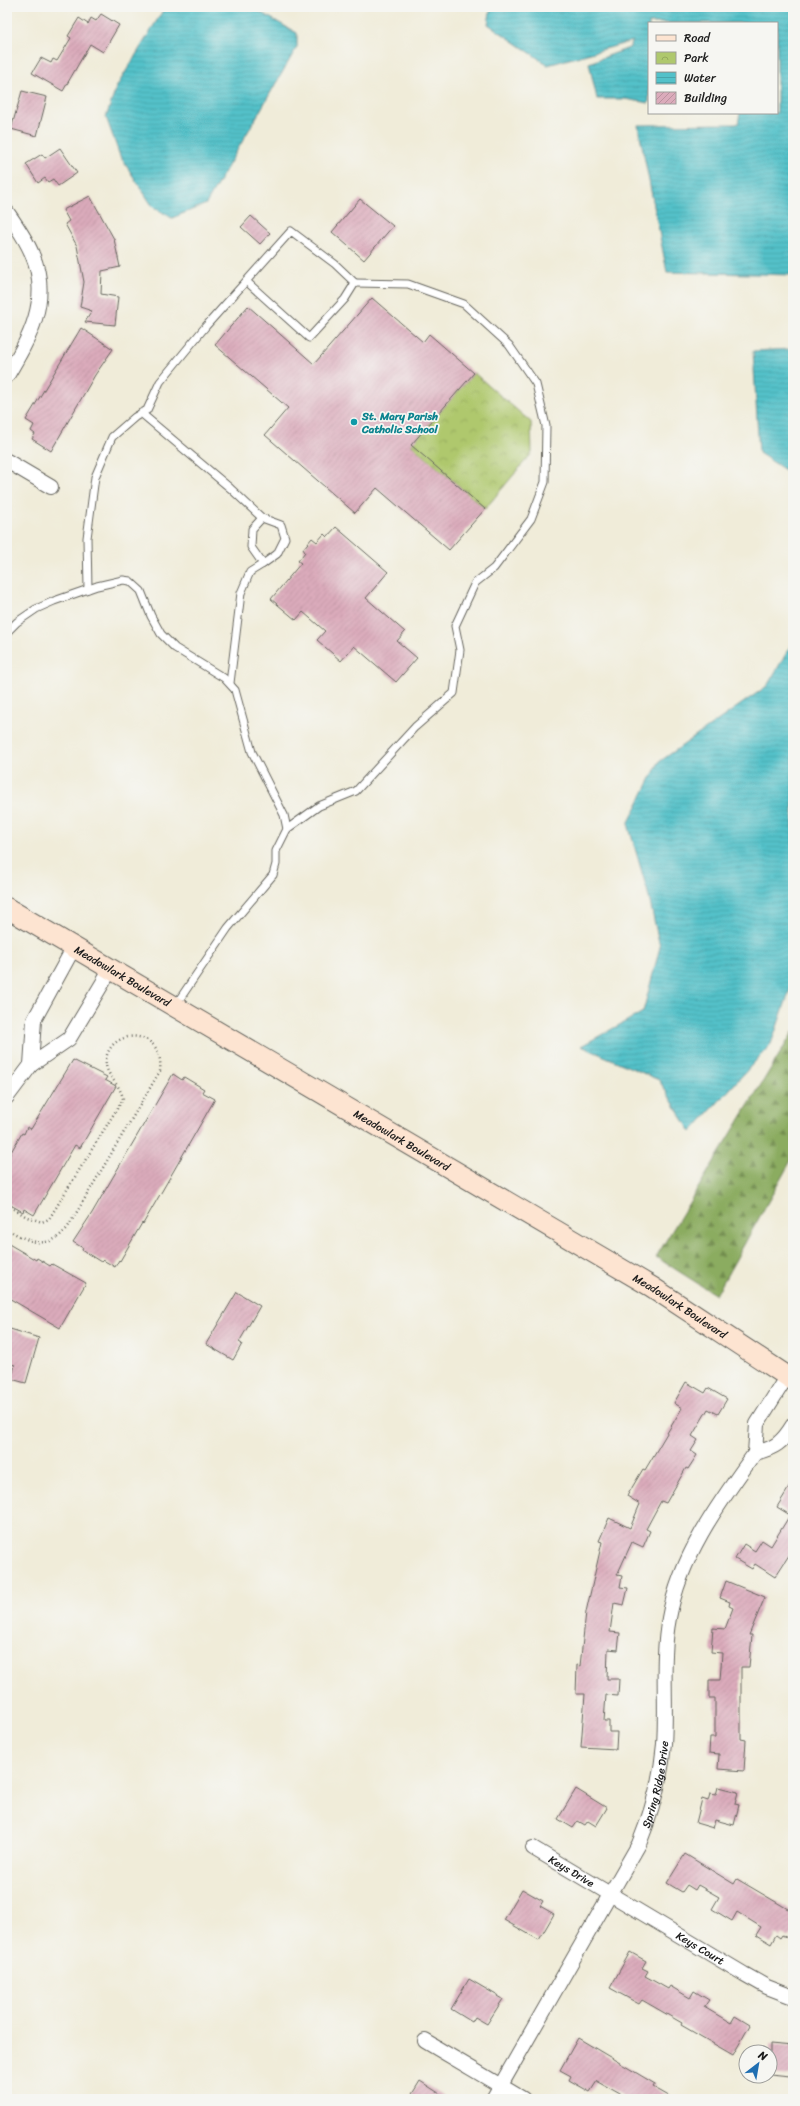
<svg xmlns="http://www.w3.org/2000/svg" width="800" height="2106" font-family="Sriracha,sans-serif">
<defs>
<pattern id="forest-firs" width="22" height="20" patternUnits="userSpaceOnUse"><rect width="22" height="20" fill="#8bac60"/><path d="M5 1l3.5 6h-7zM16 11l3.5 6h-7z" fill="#718b4e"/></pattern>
<pattern id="park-crowns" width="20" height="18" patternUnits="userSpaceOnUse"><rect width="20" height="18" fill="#afc86d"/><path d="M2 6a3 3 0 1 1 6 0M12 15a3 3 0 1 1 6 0" fill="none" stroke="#96ab5e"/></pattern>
<pattern id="water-rules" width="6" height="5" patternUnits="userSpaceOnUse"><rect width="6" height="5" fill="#53c1c9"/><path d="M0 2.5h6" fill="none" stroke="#48a5ac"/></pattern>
<pattern id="building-hatch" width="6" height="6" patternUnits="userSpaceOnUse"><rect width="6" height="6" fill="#dbabbb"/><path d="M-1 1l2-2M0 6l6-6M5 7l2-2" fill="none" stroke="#bb93a0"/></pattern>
</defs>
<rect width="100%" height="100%" fill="#f6f6f2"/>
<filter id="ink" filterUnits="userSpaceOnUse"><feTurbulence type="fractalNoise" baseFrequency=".025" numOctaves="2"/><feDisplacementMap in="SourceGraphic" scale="8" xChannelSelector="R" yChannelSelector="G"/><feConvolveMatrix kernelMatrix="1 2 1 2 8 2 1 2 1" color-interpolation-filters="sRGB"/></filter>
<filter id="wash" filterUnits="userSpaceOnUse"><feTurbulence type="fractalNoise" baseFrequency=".012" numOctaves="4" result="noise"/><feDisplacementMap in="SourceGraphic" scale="16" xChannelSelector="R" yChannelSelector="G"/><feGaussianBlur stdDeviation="0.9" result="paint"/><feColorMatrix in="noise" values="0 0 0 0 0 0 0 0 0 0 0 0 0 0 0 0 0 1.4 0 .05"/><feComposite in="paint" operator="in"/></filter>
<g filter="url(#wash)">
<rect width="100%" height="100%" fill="#f0ecd9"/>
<!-- forest -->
<polygon fill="url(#forest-firs)" stroke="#54643e" points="793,1032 793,1157 716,1295 656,1257"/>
<!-- park -->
<polygon fill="url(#park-crowns)" stroke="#667244" points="474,373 531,422 532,453 485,509 411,445"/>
<!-- water -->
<g fill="url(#water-rules)" stroke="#386e72">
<polygon points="165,7 251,7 297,33 297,47 206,204 172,218 153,207 120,156 106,117 117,86"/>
<polygon points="491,7 793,7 793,275 667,272 638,125 738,124 740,113 777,113 777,23 649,23 649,103 625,99 597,99 589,63 629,48 633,41 548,65 488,24"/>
<polygon points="793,349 793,475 759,453 753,351"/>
<polygon points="793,642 793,981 771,1044 691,1132 659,1080 581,1046 643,1012 660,947 648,893 628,824 659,762 767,686"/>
</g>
<g id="blocks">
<!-- building -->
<g fill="url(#building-hatch)">
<polygon points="101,14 119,25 103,52 90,44 63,91 32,73 41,58 51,63 53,59 57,61 71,38 68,36 79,18 88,24 91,18 96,21"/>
<polygon points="22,91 47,97 37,136 11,129"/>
<polygon points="60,148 77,173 58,186 53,179 48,182 45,178 38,183 26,164 42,154 45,158"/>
<polygon points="90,196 114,239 120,267 102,271 101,294 118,297 115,325 85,322 92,311 80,307 84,282 77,246 65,224 69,221 63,210"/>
<polygon points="360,199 393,226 364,260 332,232"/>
<polygon points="251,216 270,233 260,244 241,227"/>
<polygon points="372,298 423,342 429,334 474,373 411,445 485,509 449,550 377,488 355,513 265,435 288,408 215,345 248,306 314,364"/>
<polygon points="81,328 113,349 95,375 51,451 32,439 35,434 31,431 34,425 26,420"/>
<polygon points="336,527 388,572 366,598 405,632 397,641 417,658 396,682 354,646 341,661 317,640 325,631 303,612 296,620 271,599 301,563 298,561 305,552 303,549 312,538 317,542 324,534 327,537"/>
<polygon points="73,1060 107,1077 105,1080 116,1086 80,1148 75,1145 34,1215 24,1209 23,1212 7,1203 7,1159 22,1133 24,1134 27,1127 31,1129"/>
<polygon points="173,1074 182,1080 184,1077 204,1089 202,1092 215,1099 143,1224 142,1223 120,1261 119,1260 115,1267 103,1260 101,1262 82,1250 83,1248 73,1242 92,1213"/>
<polygon points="7,1243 36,1260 37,1258 50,1266 52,1264 86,1283 60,1328 7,1297"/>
<polygon points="237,1292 260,1306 239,1342 242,1344 233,1360 206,1344"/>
<polygon points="7,1328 39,1338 26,1383 11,1379 15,1365 7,1363"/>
<polygon points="686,1382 705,1393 708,1388 727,1399 718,1414 708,1409 692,1436 698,1440 691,1451 697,1455 688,1469 686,1468 666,1503 661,1501 646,1529 650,1531 643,1547 632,1542 617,1575 622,1576 620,1587 628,1588 624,1605 614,1603 610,1632 620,1633 619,1641 618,1650 608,1649 607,1679 619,1679 618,1696 606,1695 604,1721 609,1721 609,1732 617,1732 616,1749 581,1747 585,1694 576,1694 577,1665 580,1666 586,1612 602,1542 599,1541 609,1518 630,1528 640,1504 627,1496 643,1469 645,1470 682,1408 674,1403"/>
<polygon points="793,1481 793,1549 775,1577 755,1564 752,1569 735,1559 744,1544 755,1551 762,1540 771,1546 790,1515 777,1507"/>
<polygon points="726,1581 765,1597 749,1635 752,1635 749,1667 741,1667 741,1739 746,1740 744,1771 718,1769 719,1754 709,1753 710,1737 715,1737 715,1698 709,1698 709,1680 720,1680 722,1653 711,1652 713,1628 725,1629 733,1608 729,1606 730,1602 720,1598"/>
<polygon points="718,1787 738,1792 735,1804 739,1805 734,1825 715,1820 713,1828 696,1823 702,1799 708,1801 710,1794 716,1795"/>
<polygon points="576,1789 607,1808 596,1826 588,1821 585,1825 578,1821 573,1828 558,1819"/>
<polygon points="685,1854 734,1884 737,1879 793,1912 793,1932 789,1939 782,1935 780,1938 776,1935 771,1944 756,1935 761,1927 737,1912 732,1921 712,1909 719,1897 698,1885 695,1890 687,1885 682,1892 667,1883"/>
<polygon points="522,1889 543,1901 540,1906 554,1914 539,1940 504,1920"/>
<polygon points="630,1952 646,1961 642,1968 648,1971 645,1976 668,1989 670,1986 690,1998 694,1991 709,2000 704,2007 731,2023 735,2016 750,2025 733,2055 681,2025 682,2023 642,2000 639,2004 610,1988"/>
<polygon points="469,1979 503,1999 487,2024 475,2017 472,2022 451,2009"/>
<polygon points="578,2038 655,2084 653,2087 674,2099 629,2099 597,2081 590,2092 569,2080 571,2076 560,2070"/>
<polygon points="770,2044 793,2046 793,2071 791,2071 790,2076 770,2074"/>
<polygon points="420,2081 448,2099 409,2099"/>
</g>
</g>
</g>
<g filter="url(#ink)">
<use href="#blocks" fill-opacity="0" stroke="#66655e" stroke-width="1"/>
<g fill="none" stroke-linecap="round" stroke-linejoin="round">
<defs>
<g id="lane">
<polyline points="141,413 230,488 262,518 252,529 251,547 263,564 250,572 241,593 230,683"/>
<polyline points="262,518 281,525 285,538 277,554 263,564"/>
<polyline points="88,589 87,538 95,477 112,437 135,417 147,410 160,382 206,326 291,231 335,264 355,283 345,299 309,338 246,281"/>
<polyline points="7,632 17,622 36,609 54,601 97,586 123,580 130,581 141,591 151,616 161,634 175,648 224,678 235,690 252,752 284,815 287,829 276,851 276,864 273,875 228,928 175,1006"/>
<polyline points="287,829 319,806 356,791 415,727 454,693 460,650 455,626 475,583 494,568 531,519 545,482 546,426 536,384 509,345 464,304 408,284 355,283"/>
</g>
<g id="street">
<path d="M 7,212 C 16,225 26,239 32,254 C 52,299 29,339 7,376"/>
<polyline points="7,461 51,487"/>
<polyline points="31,1065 34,1020 74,947"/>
<polyline points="7,1097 31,1065 69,1039 111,969"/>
<path d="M 787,1376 L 757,1424 L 755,1453 C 775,1448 782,1443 793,1425"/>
<path id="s1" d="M 533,1848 L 744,1974 L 767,1987 L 793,1997"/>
<polyline points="425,2041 523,2099"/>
<path id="s2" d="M 493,2099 L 639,1844 C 652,1812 661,1779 664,1744 C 667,1703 661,1659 669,1618 C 680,1556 719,1503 755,1453"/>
</g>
<g id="secondary">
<path id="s3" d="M 7,908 L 652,1287 L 793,1380"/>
</g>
</defs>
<!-- lane casing -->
<use href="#lane" stroke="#66655e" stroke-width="9"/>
<!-- street casing -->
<use href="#street" stroke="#66655e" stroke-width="16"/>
<!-- secondary casing -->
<use href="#secondary" stroke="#66655e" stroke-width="22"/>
<!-- path -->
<path stroke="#66655e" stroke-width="2.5" stroke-dasharray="1 3" stroke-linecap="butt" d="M 7,1205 L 27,1217 L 42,1222 L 49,1219 L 123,1099 C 121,1084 104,1075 106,1060 C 109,1028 165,1026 160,1071 L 68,1227 C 49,1251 30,1243 7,1229"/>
<!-- lane -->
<use href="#lane" stroke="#fff" stroke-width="7"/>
<!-- street -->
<use href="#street" stroke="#fff" stroke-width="14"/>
<!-- secondary -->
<use href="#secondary" stroke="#fde4d1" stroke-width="20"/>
</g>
</g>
<!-- markers -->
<circle fill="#0f9aa8" stroke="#f6f6f2" stroke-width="1.5" cx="354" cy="422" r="4"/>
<g text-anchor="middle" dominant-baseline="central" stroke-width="3.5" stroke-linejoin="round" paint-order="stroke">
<!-- culture labels -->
<g font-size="11" font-weight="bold" fill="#0d838f" stroke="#f6f6f2" text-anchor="start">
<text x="362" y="416">St. Mary Parish<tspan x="362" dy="13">Catholic School</tspan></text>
</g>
<!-- street labels -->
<g font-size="11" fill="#1c1c1c" stroke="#f6f6f2">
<text stroke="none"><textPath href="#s3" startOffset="134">Meadowlark Boulevard</textPath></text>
<text stroke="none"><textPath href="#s3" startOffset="458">Meadowlark Boulevard</textPath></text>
<text stroke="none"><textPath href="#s3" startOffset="782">Meadowlark Boulevard</textPath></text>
<text stroke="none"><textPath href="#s2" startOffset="356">Spring Ridge Drive</textPath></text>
<text stroke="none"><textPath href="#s1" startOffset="45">Keys Drive</textPath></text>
<text stroke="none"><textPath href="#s1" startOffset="195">Keys Court</textPath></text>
</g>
</g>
<!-- margin -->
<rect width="800" height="2106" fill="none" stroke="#f6f6f2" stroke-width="24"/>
<!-- legend -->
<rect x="648" y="22" width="130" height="92" fill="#f6f6f2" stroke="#9f9f9c"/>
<rect x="656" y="35" width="20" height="6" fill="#fde4d1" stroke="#9f9f9c"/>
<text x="684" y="42" font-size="12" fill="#1c1c1c">Road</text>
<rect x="656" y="52" width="20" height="12" fill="url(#park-crowns)" stroke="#9f9f9c"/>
<text x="684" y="62" font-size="12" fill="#1c1c1c">Park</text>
<rect x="656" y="72" width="20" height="12" fill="url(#water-rules)" stroke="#9f9f9c"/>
<text x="684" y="82" font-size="12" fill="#1c1c1c">Water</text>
<rect x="656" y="92" width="20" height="12" fill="url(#building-hatch)" stroke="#9f9f9c"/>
<text x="684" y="102" font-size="12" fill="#1c1c1c">Building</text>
<!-- north arrow -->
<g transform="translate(758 2064) rotate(31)"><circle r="19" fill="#f6f6f2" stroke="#9f9f9c"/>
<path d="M0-3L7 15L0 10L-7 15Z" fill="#1f6fb2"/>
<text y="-6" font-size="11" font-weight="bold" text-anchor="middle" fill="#1c1c1c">N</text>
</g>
</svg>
